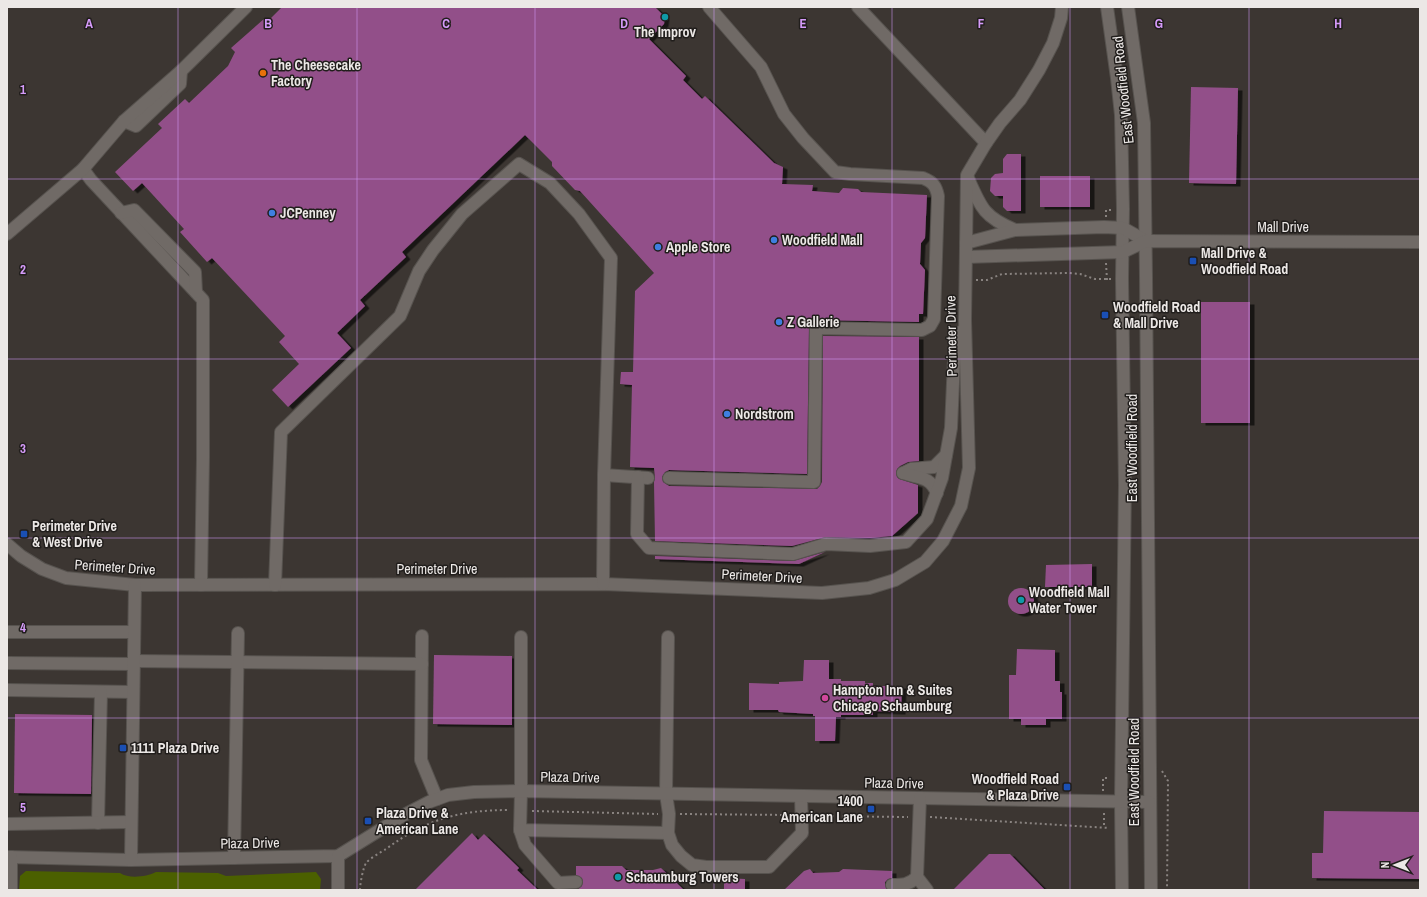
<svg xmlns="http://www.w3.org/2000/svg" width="1427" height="897" font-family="'Archivo Narrow',sans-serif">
<defs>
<filter id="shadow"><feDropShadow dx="4.5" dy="2.5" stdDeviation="0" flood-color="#0009"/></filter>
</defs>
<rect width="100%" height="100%" fill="#3c3632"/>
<!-- green -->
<path fill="#4b6000" d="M 26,871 L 120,873 C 129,879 146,877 156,872 L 218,873 L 226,876 L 316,872 L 321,879 L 320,890 L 19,890 L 20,876 Z"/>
<!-- building -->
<g fill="#925089" filter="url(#shadow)">
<polygon points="282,7 655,7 665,17 664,24 649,39 686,76 683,80 702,99 705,96 774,163 783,167 782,184 813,185 812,191 839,193 843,188 858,189 861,192 927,195 925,238 921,243 920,264 925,270 923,314 919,314 919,322 816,320 812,322 809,325 807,474 669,470 665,472 662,477 663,482 669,486 817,489 820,486 822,482 823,336 919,337 919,461 908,462 900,466 897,469 896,473 897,477 899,479 918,485 918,513 892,536 870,538 826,537 792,546 655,541 654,482 655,478 654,468 630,467 632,385 620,384 621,372 633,372 635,291 654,273 580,191 575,190 552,166 552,162 525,135 402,252 406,257 360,300 365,306 337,333 351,348 288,407 272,390 299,364 279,342 285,336 212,258 207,262 180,232 184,229 142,183 133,191 115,172 162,128 158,124 185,99 189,103 228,66 235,52 231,48 265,18 270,19"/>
<polygon points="1191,87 1238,88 1236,184 1189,183"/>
<polygon points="1007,154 1021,154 1021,211 1007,211 1003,207 1003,196 995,196 990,191 991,178 995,174 1003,173 1003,159"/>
<rect x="1040" y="176" width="50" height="31"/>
<rect x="1201" y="302" width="49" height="121"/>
<polygon points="825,552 799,564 655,559 655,556 793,561"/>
<polygon points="1092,564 1092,587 1045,587 1046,565"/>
<circle cx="1021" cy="601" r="13"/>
<polygon points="1017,649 1055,650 1055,681 1060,681 1060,692 1062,692 1062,719 1046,719 1046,725 1021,725 1021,719 1009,719 1009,675 1016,675"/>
<polygon points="434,655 512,656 512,725 433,724"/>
<polygon points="804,660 829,660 829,679 841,679 841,681 865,681 865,683 873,683 873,686 902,686 901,712 873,711 873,715 841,715 841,717 836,717 835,741 815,741 815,716 813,716 813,714 779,712 778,710 749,710 749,683 779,684 779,682 803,681"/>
<polygon points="15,714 92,715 91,794 14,793"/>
<polygon points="1324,811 1420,812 1420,879 1312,878 1312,853 1323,853"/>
<polygon points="472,833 478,840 484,834 519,868 517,870 538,890 415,890"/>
<polygon points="989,854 1010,854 1045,890 953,890"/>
<polygon points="576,866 622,866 626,870 653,870 661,868 684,890 577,890 582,886 583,882 582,878 576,875"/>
<polygon points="810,869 813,873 839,872 843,869 892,871 892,878 888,879 885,882 885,885 887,890 784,890 804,871"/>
<polygon points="724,878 745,879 745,890 724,890"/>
</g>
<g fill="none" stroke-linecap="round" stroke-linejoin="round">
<defs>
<g id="minor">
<polyline points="858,7 986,143"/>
<polyline points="1107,7 1117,78 1121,115 1123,209 1122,279 1125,485 1121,802 1122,890"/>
<polyline points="1128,7 1144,123 1146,277 1151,890"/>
<polyline points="124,121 136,126 180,84 181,71"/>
<polyline points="83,169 91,180 203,300 203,458 201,585"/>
<path d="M 968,178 C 981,208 984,217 1015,230"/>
<polyline points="121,213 134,210 195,272 196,292"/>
<polyline points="7,234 83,169 124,121 181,71 246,7"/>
<polyline points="966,243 1015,230 1104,227 1123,228 1146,241"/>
<polyline points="966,257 1123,252 1146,241 1420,242"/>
<polyline points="903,473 911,469 934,467 946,455"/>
<path d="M 903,473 C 919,479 929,475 937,493"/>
<polyline points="604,475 648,478"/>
<polyline points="638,477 637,534 649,548 793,554 826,544 870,546 906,542 927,519 942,478 951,428 954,360 962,331"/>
<path d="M 669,478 L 814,482 L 816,328 L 922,330 L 930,326 L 934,319 L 938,196 C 936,186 933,182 923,178 L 850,174 L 835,172 L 803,138 L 784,114 L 761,67 L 709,7"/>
<polyline points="7,544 21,556 42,569 66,578 135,585 603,584 822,593 869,588 895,580 925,562 943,541 961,506 969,468 965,320 967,175 986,143 1000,123 1020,100 1039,70 1053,43 1061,18 1062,7"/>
<polyline points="275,585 281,432 400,316 419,271 433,250 462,214 519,164 550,183 579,214 611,258 604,475 603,584"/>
<polyline points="7,632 134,632"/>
<polyline points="422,636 421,760 437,799"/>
<polyline points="521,637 521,791 520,830 668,833"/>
<polyline points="668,637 666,794 669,814 668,833 672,845 681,856 692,865 706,867 769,867 802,833 801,796"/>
<polyline points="134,661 422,664"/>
<polyline points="7,663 134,664"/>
<polyline points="7,690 133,692"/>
<polyline points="98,823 101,692"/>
<polyline points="7,824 131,822"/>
<polyline points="520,830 525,845 558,883 576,882"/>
<polyline points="7,857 131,860 338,856 404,815 429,802 448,795 474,792 521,791 1149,802"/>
<polyline points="234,858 238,633"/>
<polyline points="131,860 135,585"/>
<polyline points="917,877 927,890"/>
<path d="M 892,885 C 902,885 909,885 917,877 L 920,798"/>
<polyline points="11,890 11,857"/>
<polyline points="338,890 338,856"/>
</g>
</defs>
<!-- minor casing -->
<use href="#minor" stroke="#57534f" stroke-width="14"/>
<!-- path -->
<g stroke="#898380" stroke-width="2" stroke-dasharray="2 3" stroke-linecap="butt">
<polyline points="1106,217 1106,210 1111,210"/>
<polyline points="1106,263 1107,280"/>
<polyline points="976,280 987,280 1002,274 1069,273 1080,274 1095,279 1112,279"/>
<polyline points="1162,771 1168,781 1167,890"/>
<polyline points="1103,791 1103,778 1110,778"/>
<polyline points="532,811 658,814"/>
<polyline points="1104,813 1104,828"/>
<polyline points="680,814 790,815"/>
<polyline points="812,816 908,817"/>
<polyline points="930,817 1109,828"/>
<path d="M 360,890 C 360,884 363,868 366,863 C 369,859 381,852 386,849 C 427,819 459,810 510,810"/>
</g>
<!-- minor -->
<use href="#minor" stroke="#706a66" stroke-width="12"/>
</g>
<!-- grid -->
<path fill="none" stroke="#d69bfa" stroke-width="1" stroke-opacity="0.55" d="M 178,7 L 178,890M 357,7 L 357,890M 535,7 L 535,890M 714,7 L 714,890M 892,7 L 892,890M 1070,7 L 1070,890M 1249,7 L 1249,890M 7,179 L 1420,179M 7,359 L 1420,359M 7,538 L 1420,538M 7,718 L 1420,718"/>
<!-- markers -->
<g fill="#0f9aa8" stroke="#211e1c" stroke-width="1.5">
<circle cx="665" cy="17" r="4"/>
<circle cx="1021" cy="600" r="4"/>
<circle cx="618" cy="877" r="4"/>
</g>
<circle fill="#e8710a" stroke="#211e1c" stroke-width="1.5" cx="263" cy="73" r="4"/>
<g fill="#3f7fe0" stroke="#211e1c" stroke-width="1.5">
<circle cx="272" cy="213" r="4"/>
<circle cx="774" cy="240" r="4"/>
<circle cx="658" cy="247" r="4"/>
<circle cx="779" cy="322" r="4"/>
<circle cx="727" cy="414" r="4"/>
</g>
<g fill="#1a4fb4" stroke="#211e1c" stroke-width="1.5">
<rect x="1189" y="257" width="8" height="8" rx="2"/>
<rect x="1101" y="311" width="8" height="8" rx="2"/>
<rect x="20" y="530" width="8" height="8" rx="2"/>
<rect x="119" y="744" width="8" height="8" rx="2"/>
<rect x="1063" y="783" width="8" height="8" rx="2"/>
<rect x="867" y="805" width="8" height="8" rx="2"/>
<rect x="364" y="817" width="8" height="8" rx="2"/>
</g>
<circle fill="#d1479c" stroke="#211e1c" stroke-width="1.5" cx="825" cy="698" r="4"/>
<g text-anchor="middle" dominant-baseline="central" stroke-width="3" stroke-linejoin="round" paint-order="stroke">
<!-- poi labels -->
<g font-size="14" font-weight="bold" fill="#ece8e6" stroke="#211e1c" text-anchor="start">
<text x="665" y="32" text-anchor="middle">The Improv</text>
<text x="271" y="65">The Cheesecake<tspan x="271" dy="16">Factory</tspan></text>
<text x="280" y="213">JCPenney</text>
<text x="782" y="240">Woodfield Mall</text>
<text x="666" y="247">Apple Store</text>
<text x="1201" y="253">Mall Drive &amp;<tspan x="1201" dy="16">Woodfield Road</tspan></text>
<text x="1113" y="307">Woodfield Road<tspan x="1113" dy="16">&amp; Mall Drive</tspan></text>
<text x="787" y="322">Z Gallerie</text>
<text x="735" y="414">Nordstrom</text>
<text x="32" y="526">Perimeter Drive<tspan x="32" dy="16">&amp; West Drive</tspan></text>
<text x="1029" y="592">Woodfield Mall<tspan x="1029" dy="16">Water Tower</tspan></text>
<text x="833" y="690">Hampton Inn &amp; Suites<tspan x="833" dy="16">Chicago Schaumburg</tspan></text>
<text x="131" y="748">1111 Plaza Drive</text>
<text x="1059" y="779" text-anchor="end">Woodfield Road<tspan x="1059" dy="16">&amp; Plaza Drive</tspan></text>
<text x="863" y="801" text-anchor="end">1400<tspan x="863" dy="16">American Lane</tspan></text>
<text x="376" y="813">Plaza Drive &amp;<tspan x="376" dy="16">American Lane</tspan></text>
<text x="626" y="877">Schaumburg Towers</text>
</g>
<!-- street labels -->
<g font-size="14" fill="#ece8e6" stroke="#211e1c">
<text transform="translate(1123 90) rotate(-96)">East Woodfield Road</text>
<text x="1283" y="227">Mall Drive</text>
<text transform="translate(951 336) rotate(-91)">Perimeter Drive</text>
<text transform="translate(1132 448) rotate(-90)">East Woodfield Road</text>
<text transform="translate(115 567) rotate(4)">Perimeter Drive</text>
<text x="437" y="569">Perimeter Drive</text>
<text transform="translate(762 576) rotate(3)">Perimeter Drive</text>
<text transform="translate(1134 772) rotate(-90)">East Woodfield Road</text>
<text transform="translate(570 777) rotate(1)">Plaza Drive</text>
<text transform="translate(894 783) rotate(1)">Plaza Drive</text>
<text transform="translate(250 843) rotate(-1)">Plaza Drive</text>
</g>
</g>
<g font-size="13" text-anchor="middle" font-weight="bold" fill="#d69bfa" stroke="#211e1c" stroke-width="3" stroke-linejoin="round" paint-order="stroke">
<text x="89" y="28">A</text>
<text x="268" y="28">B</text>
<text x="446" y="28">C</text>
<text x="624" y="28">D</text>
<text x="803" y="28">E</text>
<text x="981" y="28">F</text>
<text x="1159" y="28">G</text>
<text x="1338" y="28">H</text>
<text x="23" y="94">1</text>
<text x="23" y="274">2</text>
<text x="23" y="453">3</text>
<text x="23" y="632">4</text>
<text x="23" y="812">5</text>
</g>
<!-- border -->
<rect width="1427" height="897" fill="none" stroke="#ece8e6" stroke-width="16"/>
<!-- north arrow -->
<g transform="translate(1395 865) rotate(270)" stroke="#211e1c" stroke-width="3" paint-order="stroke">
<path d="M0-3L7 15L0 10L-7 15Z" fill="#ece8e6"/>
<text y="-6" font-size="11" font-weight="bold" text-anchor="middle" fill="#ece8e6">N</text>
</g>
</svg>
